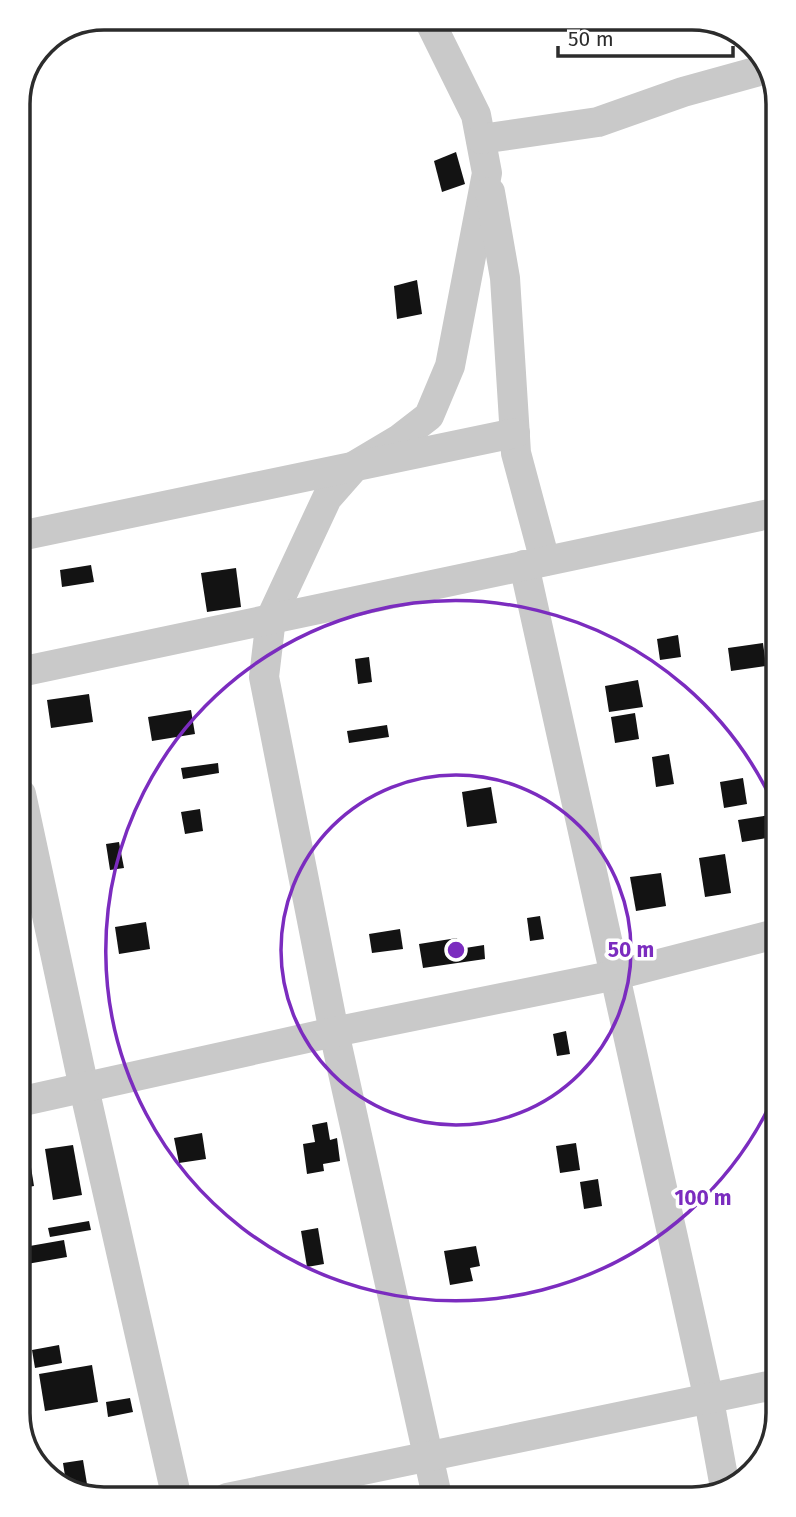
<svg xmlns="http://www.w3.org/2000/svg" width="796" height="1517" font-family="'Fira Sans',sans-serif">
<rect width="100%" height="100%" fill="#fff"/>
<!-- building -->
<g fill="#131313">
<polygon points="456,152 465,184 442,192 434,161"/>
<polygon points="417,280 422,314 397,319 394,286"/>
<polygon points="91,565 94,582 62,587 60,570"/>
<polygon points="236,568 241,607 207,612 201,573"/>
<polygon points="678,635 681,657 660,660 657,639"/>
<polygon points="763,643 766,666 731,671 728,648"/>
<polygon points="369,657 372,682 358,684 355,659"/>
<polygon points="638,680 643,707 609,712 605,686"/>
<polygon points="89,694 93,722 51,728 47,700"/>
<polygon points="191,710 195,734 152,741 148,717"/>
<polygon points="635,713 639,739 615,743 611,717"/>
<polygon points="387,725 389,737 349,743 347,731"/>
<polygon points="669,754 674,784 656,787 652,757"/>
<polygon points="218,763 219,773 183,779 181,768"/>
<polygon points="743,778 747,804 724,808 720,782"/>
<polygon points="491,787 497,823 467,827 462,792"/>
<polygon points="200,809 203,831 185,834 181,812"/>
<polygon points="770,815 773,837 742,842 738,820"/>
<polygon points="119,842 124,868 110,870 106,844"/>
<polygon points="725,854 731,893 705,897 699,858"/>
<polygon points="661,873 666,906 636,911 630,877"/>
<polygon points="540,916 544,939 530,941 527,918"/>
<polygon points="146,922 150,949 119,954 115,927"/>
<polygon points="400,929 403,949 372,953 369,934"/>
<polygon points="457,938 459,949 484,945 485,959 423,968 419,944"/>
<polygon points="566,1031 570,1054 557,1056 553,1034"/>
<polygon points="327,1122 330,1140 337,1138 340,1161 323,1164 324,1171 307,1174 303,1144 315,1142 312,1125"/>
<polygon points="202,1133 206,1159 179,1163 174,1138"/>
<polygon points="576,1143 580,1170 560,1173 556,1146"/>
<polygon points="73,1145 82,1195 53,1200 45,1149"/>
<polygon points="30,1161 34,1186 23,1188 23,1162"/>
<polygon points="598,1179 602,1206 584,1209 580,1182"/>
<polygon points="89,1221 91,1230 50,1237 48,1228"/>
<polygon points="318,1228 324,1264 307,1267 301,1231"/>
<polygon points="64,1240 67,1257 27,1264 24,1247"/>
<polygon points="476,1246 480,1266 470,1268 473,1281 450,1285 444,1251"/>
<polygon points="59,1345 62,1363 35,1368 32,1350"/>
<polygon points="92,1365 98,1402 45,1411 39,1374"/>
<polygon points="130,1398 133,1412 108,1417 106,1402"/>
<polygon points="83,1460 89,1496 67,1489 63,1463"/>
</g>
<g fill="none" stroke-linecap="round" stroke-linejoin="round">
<!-- minor -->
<g stroke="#c9c9c9" stroke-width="30">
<polyline points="428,18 476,115 487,173 450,366 429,416 398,440 356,465 327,498 271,618 264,677 334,1032 437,1496"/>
<polyline points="481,139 598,122 683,92 770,68"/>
<polyline points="490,192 505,278 516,453 545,561"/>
<polyline points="20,536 515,433"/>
<polyline points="524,565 709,1400 726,1493"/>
<polyline points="20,672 774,513"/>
<polyline points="21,794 84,1088 177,1499"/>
<polyline points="23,1101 334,1032 616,975 776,934"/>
<polyline points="227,1498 778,1384"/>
</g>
</g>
<!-- distance rings -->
<g fill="none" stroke="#7b2cbf" stroke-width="3.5">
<circle cx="456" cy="950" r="175"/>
<path d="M776 1092A350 350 0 1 1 774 805"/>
</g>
<!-- crop -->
<path d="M0 0H796V1517H0ZM104 30H692A74 74 0 0 1 766 104V1413A74 74 0 0 1 692 1487H104A74 74 0 0 1 30 1413V104A74 74 0 0 1 104 30Z" fill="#fff" fill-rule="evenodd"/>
<path fill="none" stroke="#2c2c2c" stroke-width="3.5" d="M104 30H692A74 74 0 0 1 766 104V1413A74 74 0 0 1 692 1487H104A74 74 0 0 1 30 1413V104A74 74 0 0 1 104 30Z"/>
<circle cx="456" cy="950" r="10" fill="#7b2cbf" stroke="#fff" stroke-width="3.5"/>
<g font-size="21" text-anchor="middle" font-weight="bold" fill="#7b2cbf" stroke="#fff" stroke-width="7" stroke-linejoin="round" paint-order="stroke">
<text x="631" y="957">50 m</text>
<text x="703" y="1205">100 m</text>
</g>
<!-- scale -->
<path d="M558 46v10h175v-10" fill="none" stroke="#2c2c2c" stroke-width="3.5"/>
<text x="568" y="46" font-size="21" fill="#2c2c2c" stroke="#ffffff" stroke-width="5" paint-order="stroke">50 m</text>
</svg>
